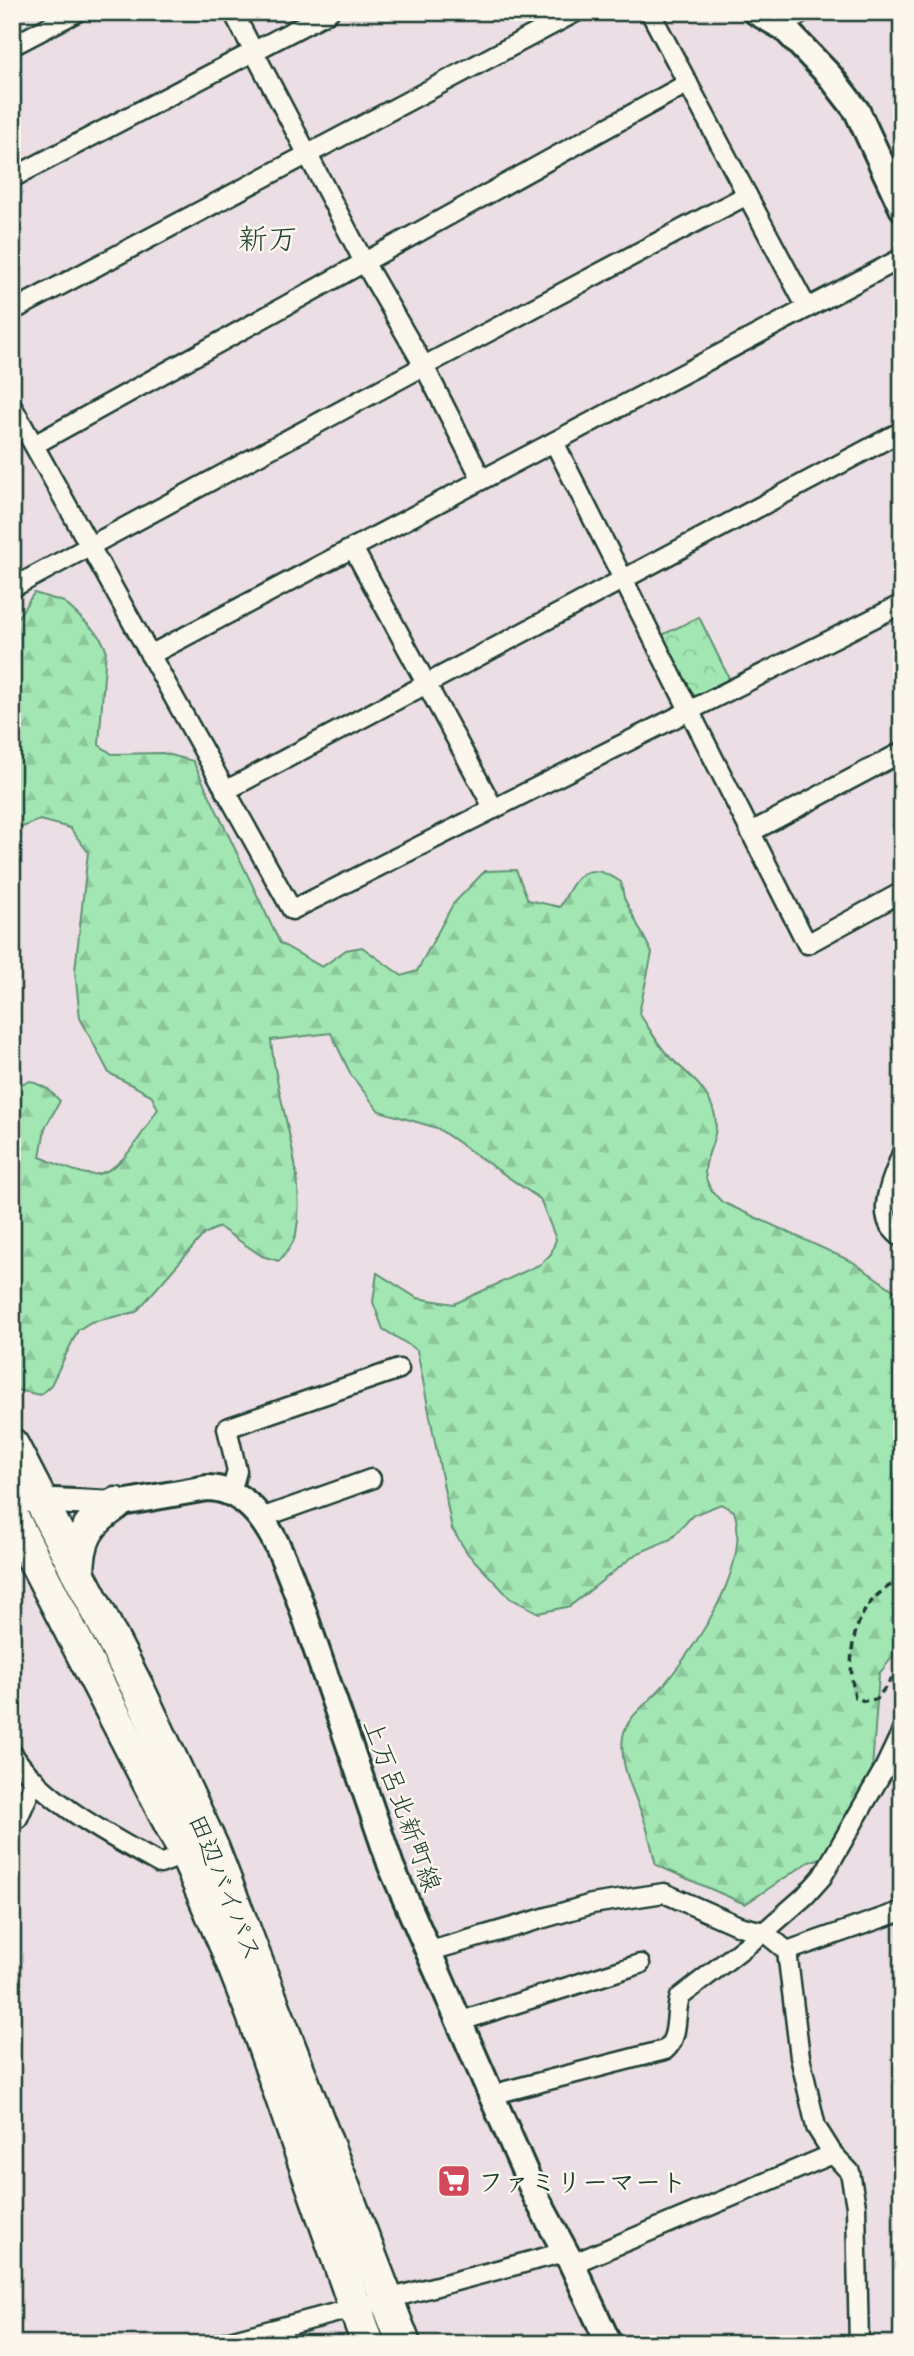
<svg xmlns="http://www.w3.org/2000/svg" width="914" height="2356" font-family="'Patrick Hand','Klee One',sans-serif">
<defs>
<pattern id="forest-firs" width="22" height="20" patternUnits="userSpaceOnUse" patternTransform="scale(1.75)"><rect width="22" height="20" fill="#a2e7b3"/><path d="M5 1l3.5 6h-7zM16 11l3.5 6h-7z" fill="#8bc79b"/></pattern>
<pattern id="park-crowns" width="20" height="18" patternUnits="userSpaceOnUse" patternTransform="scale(1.75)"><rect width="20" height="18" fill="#a2e7b3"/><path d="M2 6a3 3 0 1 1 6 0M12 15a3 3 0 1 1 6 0" fill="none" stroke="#8bc79b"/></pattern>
</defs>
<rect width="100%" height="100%" fill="#ebdee4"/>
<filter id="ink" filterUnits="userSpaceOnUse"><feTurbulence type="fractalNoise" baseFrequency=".0143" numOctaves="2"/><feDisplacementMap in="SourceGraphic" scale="14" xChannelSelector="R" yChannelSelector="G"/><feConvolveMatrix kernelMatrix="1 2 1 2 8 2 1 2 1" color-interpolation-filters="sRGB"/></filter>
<g filter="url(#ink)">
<!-- forest -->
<path fill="url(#forest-firs)" stroke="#609274" stroke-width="2" d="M 34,593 L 64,602 L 99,635 L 106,649 L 99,745 L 112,754 L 163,753 L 193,761 L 280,943 L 322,967 L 346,950 L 362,947 L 402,976 L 417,971 L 453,904 L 485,871 L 516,870 L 528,900 L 560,907 C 577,874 585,859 621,882 L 624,898 L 652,953 L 639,1013 C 648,1026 656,1042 667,1054 C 684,1072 706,1085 714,1112 C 725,1149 683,1166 722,1202 L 853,1262 L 902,1296 L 902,1645 L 879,1674 L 872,1769 L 859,1829 L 840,1852 L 809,1862 L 745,1904 L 656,1865 C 652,1850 649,1834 644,1819 C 634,1792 619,1766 623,1737 C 626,1716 649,1703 662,1687 C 696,1646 752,1567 734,1511 L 721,1504 L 693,1515 L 671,1539 L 636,1554 L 570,1606 L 539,1613 L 510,1598 L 468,1554 L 452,1529 L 417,1350 L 383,1329 L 373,1302 L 377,1273 L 417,1298 L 454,1304 L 541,1264 L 551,1254 L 556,1239 L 540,1199 L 437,1128 L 379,1111 L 351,1075 L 331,1033 L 271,1040 C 276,1103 308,1171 296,1234 C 293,1245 286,1253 279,1261 L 262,1256 L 219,1227 L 204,1234 L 136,1312 L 91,1322 L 78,1330 L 51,1385 L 40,1395 L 12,1389 L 12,1092 L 16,1085 L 31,1081 L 48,1089 L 60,1101 L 45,1128 L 40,1157 C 55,1163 71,1171 87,1174 C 119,1180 142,1132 158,1109 L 151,1095 L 109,1073 L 80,1018 L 75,971 L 88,852 L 70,828 L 40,820 L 12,831 L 12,626 Z"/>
<!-- park -->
<polygon fill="url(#park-crowns)" stroke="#609274" stroke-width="2" points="699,617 732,684 689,704 658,637"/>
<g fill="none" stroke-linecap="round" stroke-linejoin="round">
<defs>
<g id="street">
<polyline points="233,12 364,262 424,366 481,478"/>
<polyline points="650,12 807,308"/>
<polyline points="784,28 802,12"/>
<polyline points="12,46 77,12"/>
<polyline points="12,178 329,12"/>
<polyline points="12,311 576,12"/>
<polyline points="12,406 292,910 902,604"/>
<polyline points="554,442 807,944 902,892"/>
<polyline points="34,445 688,83"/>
<polyline points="353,548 494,809"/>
<polyline points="12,588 424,366 747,195"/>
<polyline points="150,655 902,258"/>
<polyline points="225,791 902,431"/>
<polyline points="751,832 902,752"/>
<path d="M 902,1153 C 895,1174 878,1205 890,1226 C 893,1230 898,1235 902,1238"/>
<polyline points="231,1492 237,1471 227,1428 399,1369"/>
<polyline points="261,1518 371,1479"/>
<path d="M 12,1753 C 43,1802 111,1836 160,1864 L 186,1854"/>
<polyline points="12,1820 18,1818 35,1780"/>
<polyline points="787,1951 902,1911"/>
<polyline points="427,1952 592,1904 664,1893 739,1926 764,1932 787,1951 800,2057 816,2127 833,2154 850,2172 856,2206 859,2344"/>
<polyline points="458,2022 640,1964"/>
<path d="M 491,2097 L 506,2091 L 665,2050 C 680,2037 674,2014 680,1997 L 764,1932 L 805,1896 L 822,1877 L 883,1771 L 902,1731"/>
<polyline points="572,2264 833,2154"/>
<polyline points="218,2344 565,2252"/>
</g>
<g id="secondary">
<polyline points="756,12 784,28 830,76 857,111 902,208"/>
<path d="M 12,1499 L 116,1504 L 207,1488 C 261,1489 282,1554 298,1596 L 391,1866 L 536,2197 L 572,2264 L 609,2344"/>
</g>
<g id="highway">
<polyline points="12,1445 139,1691 212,1847 404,2344"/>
<polyline points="12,1517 186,1854 226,1946 253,2015 368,2344"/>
<path d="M 78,1572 C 79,1538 87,1523 116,1504"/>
</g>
</defs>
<!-- street casing -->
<use href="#street" stroke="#1f3d34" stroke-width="23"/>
<!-- secondary casing -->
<use href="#secondary" stroke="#1f3d34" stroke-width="30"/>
<!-- highway casing -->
<use href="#highway" stroke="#1f3d34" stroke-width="37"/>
<!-- path -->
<path stroke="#1f3d34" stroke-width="3.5" stroke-dasharray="7 5" stroke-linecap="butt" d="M 902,1580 C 854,1598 845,1652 855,1697 L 864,1701 L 877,1699 L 902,1664"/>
<!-- street -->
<use href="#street" stroke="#fbf7ec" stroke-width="18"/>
<!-- secondary -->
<use href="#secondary" stroke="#fbf7ec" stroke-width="24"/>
<!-- highway -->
<use href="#highway" stroke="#fbf7ec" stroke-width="32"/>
</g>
</g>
<!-- icons -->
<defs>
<symbol id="supermarket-square" viewBox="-11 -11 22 22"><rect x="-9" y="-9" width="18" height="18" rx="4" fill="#d1495b" stroke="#fbf7ec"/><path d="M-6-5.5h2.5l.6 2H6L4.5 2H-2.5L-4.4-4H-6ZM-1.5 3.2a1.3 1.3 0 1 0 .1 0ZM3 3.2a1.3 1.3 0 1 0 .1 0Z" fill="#fff"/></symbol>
</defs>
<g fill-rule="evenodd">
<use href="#supermarket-square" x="435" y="2162" width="38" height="38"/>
</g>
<g text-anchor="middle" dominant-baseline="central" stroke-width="5" stroke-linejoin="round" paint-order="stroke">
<!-- street labels -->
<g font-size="26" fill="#1f3d34" stroke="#fbf7ec">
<text transform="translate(403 1805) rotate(70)">上万呂北新町線</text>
<text transform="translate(226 1887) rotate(68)">田辺バイパス</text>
</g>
<!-- poi labels -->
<g font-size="26" font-weight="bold" fill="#1f3d34" stroke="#fbf7ec" text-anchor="start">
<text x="478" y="2181">ファミリーマート</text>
</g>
<!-- quarter labels -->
<g font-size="30" fill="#1f3d34" stroke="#fbf7ec">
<text x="268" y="238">新万</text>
</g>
</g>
<!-- margin -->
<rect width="914" height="2356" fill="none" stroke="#fbf7ec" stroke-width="42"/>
<rect x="21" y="21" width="872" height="2314" fill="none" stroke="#1f3d34" stroke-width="2.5" filter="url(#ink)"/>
</svg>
